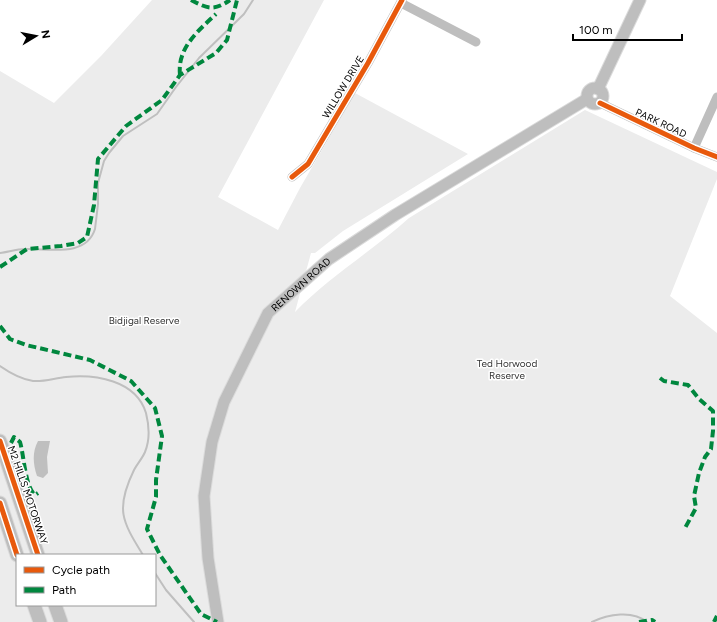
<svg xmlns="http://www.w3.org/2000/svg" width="717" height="622" font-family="Figtree,sans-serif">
<rect width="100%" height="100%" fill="#fff"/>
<!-- green -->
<path fill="#ececec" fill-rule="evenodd" d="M 152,0 L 324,0 L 218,197 L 278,230 L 300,188 L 355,93 L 468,154 L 343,231 L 315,253 L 311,253 L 295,312 C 329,277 372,251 409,218 L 585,110 L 717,172 L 717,179 L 670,296 L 717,333 L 717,622 L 0,622 L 0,71 L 54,103 L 101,56 ZM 17,555 L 155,555 L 155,605 L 17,605 Z"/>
<!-- water -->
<path fill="#bfbfbf" d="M 38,441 L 50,441 L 47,457 L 48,473 L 43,478 L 37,476 C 33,464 32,452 38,441 Z"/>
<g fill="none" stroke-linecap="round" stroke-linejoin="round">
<!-- stream -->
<g stroke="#bfbfbf" stroke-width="2">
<path d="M 0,253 C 8,252 17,249 25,249 C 48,248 86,258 95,229 L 98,204 L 98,183 L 104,161 L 109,153 L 123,136 L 157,114 L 176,87 L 199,58 L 244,14 L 253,0"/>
<path d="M 0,366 C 10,373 21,379 33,381 C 44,382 55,378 66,377 C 95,374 136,380 146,413 C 149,425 150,440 145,452 C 142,459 137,464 134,470 C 115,509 122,521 143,555"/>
<polyline points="155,573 166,590 194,622"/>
<path d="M 592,622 C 608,614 633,610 647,622"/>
</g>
<defs>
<g id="major">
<circle cx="595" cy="96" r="8"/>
<polyline points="598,89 640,0"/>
<path id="s1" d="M 218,622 L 208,558 L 204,496 L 212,442 L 224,402 L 268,313 L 329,259 L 395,215 L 587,99"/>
</g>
<g id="highway">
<polyline points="0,441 38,555"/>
<polyline points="0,503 17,555"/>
<polyline points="34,605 40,622"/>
<polyline points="55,605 61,622"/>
</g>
</defs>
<!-- major casing -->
<use href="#major" stroke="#dbdbdb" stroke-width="13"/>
<!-- highway casing -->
<use href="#highway" stroke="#dbdbdb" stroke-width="15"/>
<!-- minor -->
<g stroke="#bebebe" stroke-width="9">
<polyline points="401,3 476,42"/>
<polyline points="600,103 694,148 717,157"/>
<polyline points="694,148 717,97"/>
<polyline points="292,177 308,164 368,63 402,0"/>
</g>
<!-- major -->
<use href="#major" stroke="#bebebe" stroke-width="11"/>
<!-- highway -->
<use href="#highway" stroke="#bebebe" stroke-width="13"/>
<!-- quiet -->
<g stroke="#00873e" stroke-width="4" stroke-dasharray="8 4" stroke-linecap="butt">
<path d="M 191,0 C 208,9 214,11 230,0"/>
<path d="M 180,75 C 177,48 198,31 216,14"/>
<polyline points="0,267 27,249 61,246 78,243 87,237 94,205 98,159 126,126 162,100 180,75 216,53 227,40 237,0"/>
<polyline points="0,326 10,339 26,345 90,360 131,381 155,408 162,436 156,480 156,497 147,529 160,555 201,614 217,622"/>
<polyline points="660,378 664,381 688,385 699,399 713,411 713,431 711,449 705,457 699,473 694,496 696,508 685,528"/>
<path d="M 11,443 L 14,437 L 20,442 C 24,455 25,487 35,495 L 38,493"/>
<polyline points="639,622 652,620 655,622"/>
<polyline points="714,622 717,616"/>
</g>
<defs>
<g id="cycleway">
<polyline points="600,103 694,148 717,157"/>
<polyline points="292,177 308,164 368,63 402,0"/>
<polyline points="0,441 38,555"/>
<polyline points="0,503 17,555"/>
</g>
</defs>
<!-- cycleway casing -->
<use href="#cycleway" stroke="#fff" stroke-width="8"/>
<!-- cycleway -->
<use href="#cycleway" stroke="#e8590c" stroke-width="5"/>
</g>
<g text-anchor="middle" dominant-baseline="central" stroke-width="3" stroke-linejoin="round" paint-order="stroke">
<!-- street labels -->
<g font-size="10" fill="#000" stroke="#fff">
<text transform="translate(343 87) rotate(-59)">WILLOW DRIVE</text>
<text transform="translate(661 123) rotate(25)">PARK ROAD</text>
<text stroke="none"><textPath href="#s1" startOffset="366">RENOWN ROAD</textPath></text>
<text transform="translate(28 495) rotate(71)">M2 HILLS MOTORWAY</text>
</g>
<!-- park labels -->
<g font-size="10" fill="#333" stroke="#fff">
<text x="144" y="320">Bidjigal Reserve</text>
<text x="507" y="363">Ted Horwood<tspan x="507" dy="12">Reserve</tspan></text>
</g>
</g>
<!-- legend -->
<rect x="16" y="554" width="140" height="52" fill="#ffffff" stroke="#999999"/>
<rect x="24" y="567" width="20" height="6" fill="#e8590c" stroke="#999999"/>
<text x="52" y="574" font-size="12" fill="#000000">Cycle path</text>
<rect x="24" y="587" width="20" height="6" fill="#00873e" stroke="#999999"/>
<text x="52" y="594" font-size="12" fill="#000000">Path</text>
<!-- north arrow -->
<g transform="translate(36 36) rotate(80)" stroke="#ffffff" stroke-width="3" paint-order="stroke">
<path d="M0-3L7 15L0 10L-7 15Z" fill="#000000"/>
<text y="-6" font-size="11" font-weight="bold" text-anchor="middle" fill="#000000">N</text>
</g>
<!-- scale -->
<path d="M573 34v6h109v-6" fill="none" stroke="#000000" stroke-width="2"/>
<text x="579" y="34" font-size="12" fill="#000000" stroke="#ffffff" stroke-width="3" paint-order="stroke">100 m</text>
</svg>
